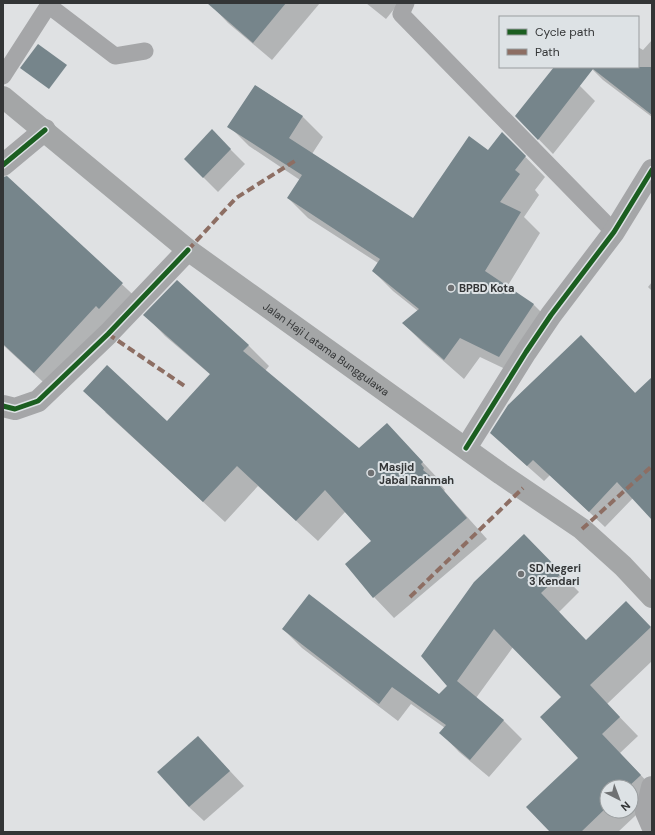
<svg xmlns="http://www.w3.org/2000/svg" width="655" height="835" font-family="'DM Sans',sans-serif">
<rect width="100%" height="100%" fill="#dfe1e3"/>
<!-- shadow -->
<g fill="#0003" fill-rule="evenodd">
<polygon points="211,3 320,3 272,60 228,23 210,4"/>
<polygon points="366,3 399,3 386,19"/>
<polygon points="652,40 652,117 603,80 590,67 638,67 638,47 643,50"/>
<polygon points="555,67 580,86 595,101 553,154 516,116"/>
<polygon points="256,86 303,117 323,137 312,154 413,219 488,152 503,134 545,177 535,190 539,195 524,217 540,233 507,287 534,305 554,325 520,376 480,357 464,379 423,343 404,324 418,311 393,291 373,271 378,263 308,218 288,198 300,180 249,146 229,126"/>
<polygon points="212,131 245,164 218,192 185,159"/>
<polygon points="7,177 143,304 55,393 3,345 3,178"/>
<polygon points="652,282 652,291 648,287"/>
<polygon points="145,315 248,345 269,366 265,371 359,449 387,424 443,484 441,485 445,490 444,491 487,539 394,618 374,597 373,541 346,511 318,541 258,486 225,522 105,412 167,422 211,375 165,336"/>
<polygon points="597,353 636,394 652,390 652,519 633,498 605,527 550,475 544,481 508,449"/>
<path d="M 542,554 L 579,592 L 559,612 L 586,641 L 626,603 L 652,629 L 652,661 L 607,704 L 638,736 L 620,753 L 652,787 L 652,800 L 618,832 L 552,832 L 580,758 L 562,697 L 513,647 L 476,698 L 503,720 L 522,739 L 489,777 L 459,752 L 441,733 L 445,728 L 411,704 L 398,721 L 302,648 L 283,629 L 439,695 L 448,686 ZM 607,787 L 631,787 L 631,811 L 607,811 Z"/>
<polygon points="198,737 244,786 204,821 189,807"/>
</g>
<!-- building -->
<g fill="#76858b">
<polygon points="207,3 286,3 253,43"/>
<polygon points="38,44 67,65 49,89 20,68"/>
<polygon points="554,67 652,67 652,115 593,69 538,140 515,116"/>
<polygon points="255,85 303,116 289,138 413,218 469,136 488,150 502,132 526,156 515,170 520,174 500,202 521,212 485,271 534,304 499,357 460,338 444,360 402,323 419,309 372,271 380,259 287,198 302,175 227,127"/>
<polygon points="212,129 231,149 203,178 184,159"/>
<polygon points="7,176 123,283 99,309 96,306 34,373 3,344 3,177"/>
<polygon points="177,280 249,345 243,351 359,448 387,423 423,462 421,464 424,468 423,470 434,479 467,518 373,598 345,564 371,541 325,490 296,521 237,466 203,502 83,391 107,365 167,421 210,374 143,315"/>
<polygon points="581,335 635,393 652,377 652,520 617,482 589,512 533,460 527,466 490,433 508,405"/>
<polygon points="524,534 562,573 541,593 586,640 626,601 651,627 590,685 620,717 602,734 641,775 628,787 607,787 607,807 581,832 550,832 526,807 578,758 540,717 561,697 494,629 457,681 504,720 470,760 439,733 446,725 392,687 379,704 282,629 309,594 439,694 447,686 421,656 474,582"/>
<polygon points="198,736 230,771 189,807 157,772"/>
</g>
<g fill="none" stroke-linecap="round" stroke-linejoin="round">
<!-- service -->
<g stroke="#a5a6a8" stroke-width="17">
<polyline points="406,3 401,14 614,232"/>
<polyline points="48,5 115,56 145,51"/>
<polyline points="3,76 50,3"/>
</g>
<!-- minor -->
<g stroke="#a5a6a8" stroke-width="22">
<polyline points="3,165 45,130"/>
<polyline points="3,406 15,409 38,401 108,334 188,250"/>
<polyline points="466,448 526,352 551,315 614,232 652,170"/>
<polyline points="652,787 646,812 652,826"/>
</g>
<!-- secondary -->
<path stroke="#a4a6a7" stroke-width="22" id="s1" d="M 3,97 L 188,250 L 501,474 L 582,529 L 623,566 L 652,597"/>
<!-- quiet -->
<g stroke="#8d6e63" stroke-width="4" stroke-dasharray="8 4" stroke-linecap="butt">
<polyline points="188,250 236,198 298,159"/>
<polyline points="108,334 186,387"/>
<polyline points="582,529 652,466"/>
<polyline points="410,597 523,488"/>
</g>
<defs>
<g id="cycleway">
<polyline points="3,165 45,130"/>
<polyline points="3,406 15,409 38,401 108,334 188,250"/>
<polyline points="466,448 526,352 551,315 614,232 652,170"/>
</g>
</defs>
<!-- cycleway casing -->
<use href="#cycleway" stroke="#dde2e5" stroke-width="8"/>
<!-- cycleway -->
<use href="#cycleway" stroke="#1b5e20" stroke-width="5"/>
</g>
<!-- markers -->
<g fill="#6f7173" stroke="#dde2e5" stroke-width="1.5">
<circle cx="451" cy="288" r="4"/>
<circle cx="371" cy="473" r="4"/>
<circle cx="521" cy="574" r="4"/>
</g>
<g text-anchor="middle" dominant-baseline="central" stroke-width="4" stroke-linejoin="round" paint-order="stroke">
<!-- poi labels -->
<g font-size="11" font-weight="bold" fill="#333536" stroke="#dde2e5" text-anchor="start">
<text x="459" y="288">BPBD Kota</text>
<text x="379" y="467">Masjid<tspan x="379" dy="13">Jabal Rahmah</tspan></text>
<text x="529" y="568">SD Negeri<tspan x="529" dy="13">3 Kendari</tspan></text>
</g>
<!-- street labels -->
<g font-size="11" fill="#333536" stroke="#dde2e5">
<text stroke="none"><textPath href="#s1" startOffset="410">Jalan Haji Latama Bunggulawa</textPath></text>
</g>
</g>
<!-- border -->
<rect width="655" height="835" fill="none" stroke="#333536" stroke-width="8"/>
<!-- legend -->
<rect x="499" y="16" width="140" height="52" fill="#dde2e5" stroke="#999d9f"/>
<rect x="507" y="29" width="20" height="6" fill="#1b5e20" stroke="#999d9f"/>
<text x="535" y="36" font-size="12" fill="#333536">Cycle path</text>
<rect x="507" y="49" width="20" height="6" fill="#8d6e63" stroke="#999d9f"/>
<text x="535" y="56" font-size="12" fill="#333536">Path</text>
<!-- north arrow -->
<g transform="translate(619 799) rotate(138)"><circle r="19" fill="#dde2e5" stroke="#999d9f"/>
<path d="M0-3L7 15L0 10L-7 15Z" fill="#6f7173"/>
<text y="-6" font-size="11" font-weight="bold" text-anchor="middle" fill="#333536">N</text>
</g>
</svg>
